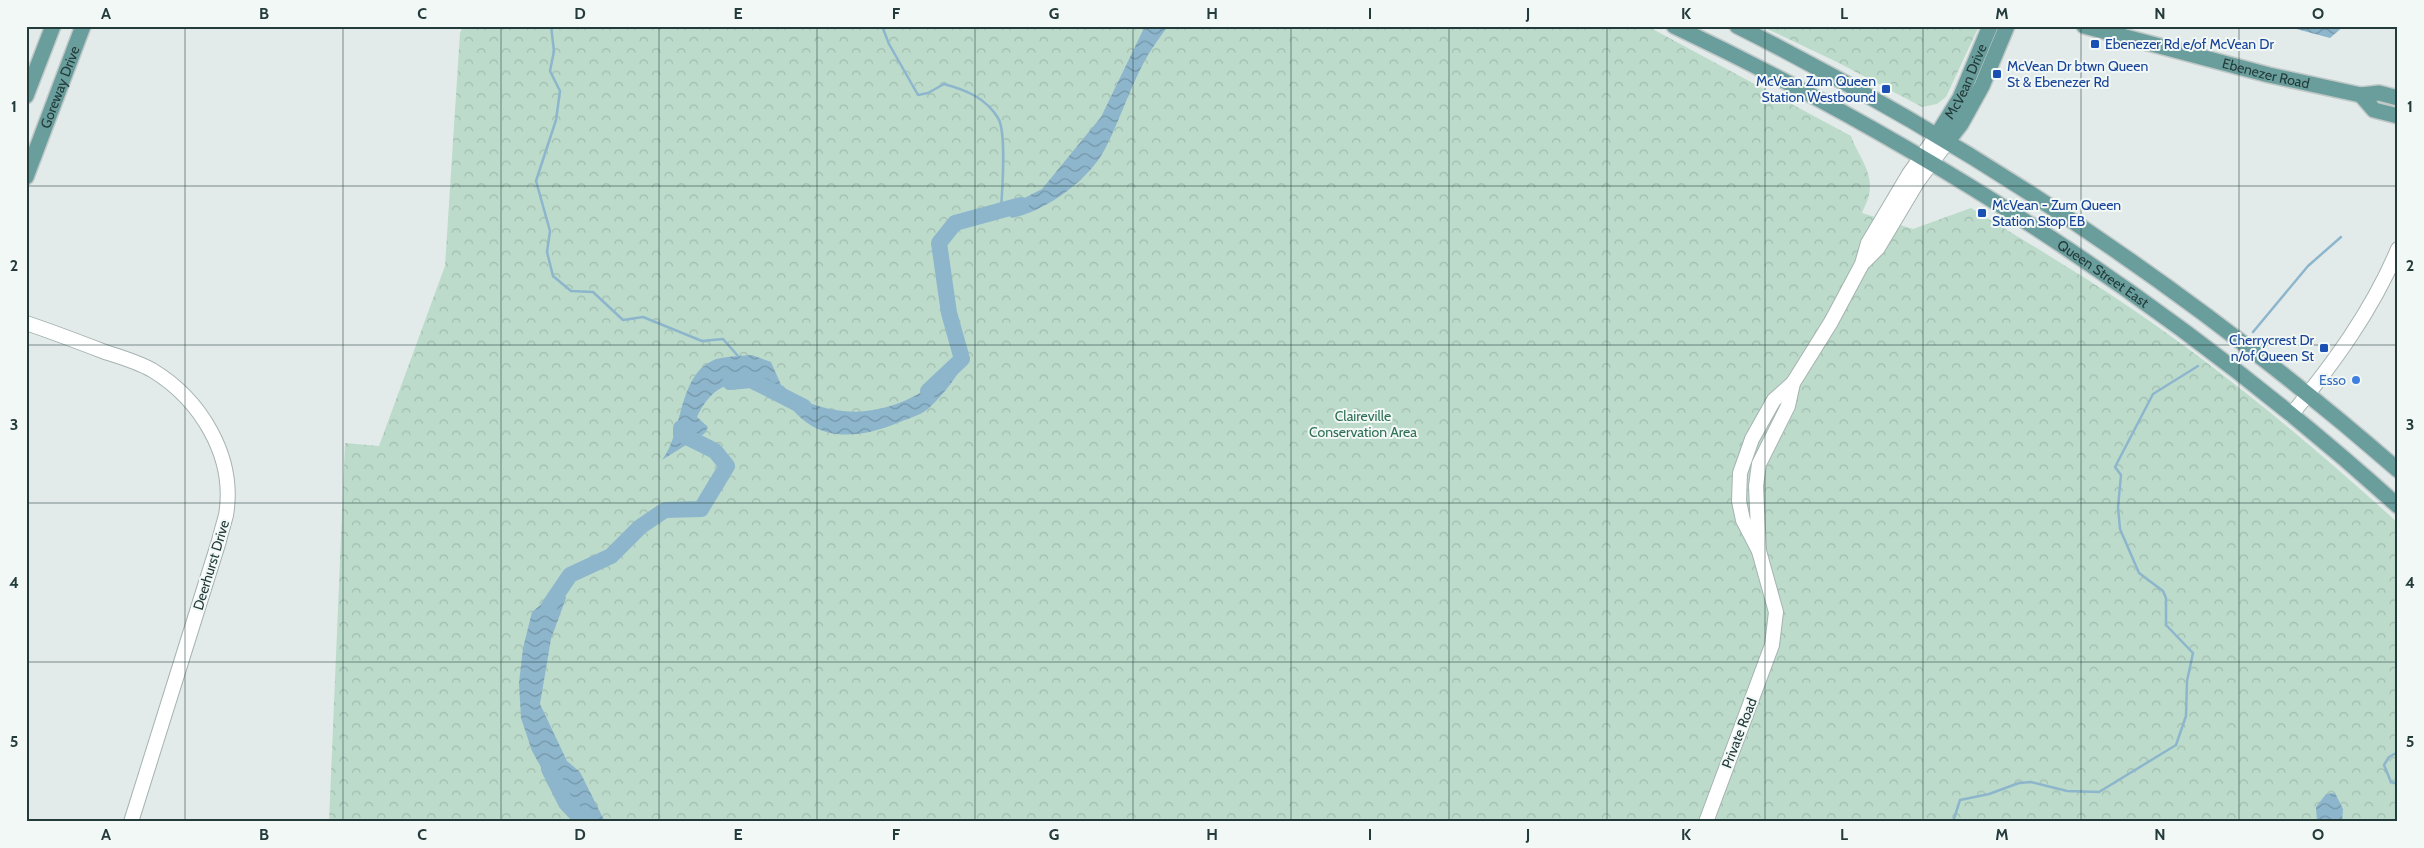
<svg xmlns="http://www.w3.org/2000/svg" width="2424" height="848" font-family="Cabin,sans-serif">
<defs>
<pattern id="forest-crowns" width="20" height="18" patternUnits="userSpaceOnUse" patternTransform="scale(1.25)"><rect width="20" height="18" fill="#bcdbcb"/><path d="M2 6a3 3 0 1 1 6 0M12 15a3 3 0 1 1 6 0" fill="none" stroke="#a1bdaf"/></pattern>
<pattern id="water-waves" width="16" height="10" patternUnits="userSpaceOnUse" patternTransform="scale(1.25)"><rect width="16" height="10" fill="#8db6cd"/><path d="M0 5q4-4 8 0t8 0" fill="none" stroke="#7395a7"/></pattern>
</defs>
<rect width="100%" height="100%" fill="#e2ebe9"/>
<!-- forest -->
<g fill="url(#forest-crowns)">
<path d="M 463,26 L 1647,26 L 1851,136 C 1858,156 1874,172 1869,195 C 1868,201 1864,207 1862,213 L 1913,229 L 1971,208 C 2024,241 2078,272 2129,307 C 2224,371 2313,446 2398,523 L 2398,822 L 329,822 L 345,443 L 379,446 L 445,266 L 460,33 Z"/>
<polygon points="1761,26 1979,26 1946,97 1937,104 1922,107 1837,62"/>
</g>
<!-- water -->
<g fill="url(#water-waves)">
<path d="M 1145,26 L 1168,26 C 1161,36 1154,45 1148,55 C 1131,84 1121,118 1105,149 C 1089,180 1046,211 1012,218 L 1001,210 L 1042,189 L 1101,117 Z"/>
<polygon points="2285,26 2344,26 2330,38"/>
<path d="M 965,351 L 967,357 C 958,376 944,394 928,409 C 921,415 909,418 900,422 C 854,441 811,443 783,396 L 786,391 C 839,424 895,416 943,377 C 951,370 958,359 965,351 Z"/>
<path d="M 752,355 L 771,362 L 782,387 C 744,378 715,377 697,417 L 708,427 L 705,433 L 662,460 C 684,433 677,372 717,359 C 728,356 741,356 752,355 Z"/>
<polygon points="562,587 566,598 551,639 540,704 567,761 580,772 605,822 579,822 563,794 542,769 532,751 521,718 519,683 523,648 532,612"/>
<polygon points="2335,793 2343,809 2342,822 2317,822 2316,807 2326,794"/>
</g>
<g fill="none" stroke-linecap="round" stroke-linejoin="round">
<!-- stream -->
<g stroke="#8db6cd" stroke-width="2.5">
<polyline points="551,26 554,51 550,71 560,91 556,120 536,181 550,231 547,252 553,276 571,291 593,292 623,320 643,317 702,341 723,339 738,356"/>
<path d="M 882,26 L 889,44 L 918,95 L 928,93 L 944,84 C 966,90 986,98 998,118 C 1007,132 1002,192 1001,210"/>
<polyline points="2253,332 2308,266 2341,237"/>
<polyline points="782,387 786,391"/>
<polyline points="2398,752 2389,757 2384,765 2391,782 2398,784"/>
<polyline points="1953,822 1960,800 1989,794 2019,783 2031,782 2067,791 2099,792 2176,745 2186,716 2187,681 2193,653 2166,625 2166,598 2163,591 2139,573 2120,529 2118,507 2121,475 2115,467 2153,394 2198,366"/>
</g>
<!-- river -->
<g stroke="#8db6cd" stroke-width="16">
<polyline points="730,382 751,380 804,407"/>
<polyline points="928,391 962,359 949,313 939,243 955,223 1021,205"/>
<polyline points="549,606 570,575 611,556 640,527 665,510 701,509 727,466 715,451 681,434 681,428"/>
<polyline points="549,769 566,803 584,822"/>
</g>
<defs>
<g id="minor">
<polyline points="1864,262 1878,248 1918,181 1948,141"/>
<path d="M 26,323 C 53,332 79,342 105,352 C 121,357 138,362 152,370 C 200,399 236,456 226,515 C 224,523 221,532 219,541 L 131,822"/>
<path d="M 2291,415 C 2333,364 2372,311 2398,249"/>
<polyline points="1759,551 1743,520 1739,501 1740,473 1752,439 1774,400 1793,383 1831,322 1862,264 1868,243 1909,174 1937,135"/>
<polyline points="1706,822 1772,645 1776,612 1759,551 1756,486 1759,464 1788,406 1793,383"/>
</g>
<g id="major">
<path id="s1" d="M 1674,26 C 1936,150 2183,312 2398,506"/>
<path d="M 1737,26 C 1976,146 2197,295 2398,470"/>
<path id="s2" d="M 2084,26 L 2269,75 L 2361,95 L 2379,93 L 2398,98"/>
<polyline points="2361,95 2374,110 2398,116"/>
<polyline points="26,96 53,26"/>
<path id="s3" d="M 1937,135 L 1960,98 L 1990,26"/>
<polyline points="1948,141 1961,124 1982,86 2007,26"/>
<path id="s4" d="M 26,177 L 83,26"/>
</g>
</defs>
<!-- minor casing -->
<use href="#minor" stroke="#a5b3b1" stroke-width="16"/>
<!-- major casing -->
<use href="#major" stroke="#c1c8c8" stroke-width="18"/>
<!-- minor -->
<use href="#minor" stroke="#fff" stroke-width="14"/>
<!-- major -->
<use href="#major" stroke="#699e9c" stroke-width="15"/>
</g>
<!-- grid -->
<path fill="none" stroke="#233b3a" stroke-width="1" stroke-opacity="0.55" d="M 185,26 L 185,822M 343,26 L 343,822M 501,26 L 501,822M 659,26 L 659,822M 817,26 L 817,822M 975,26 L 975,822M 1133,26 L 1133,822M 1291,26 L 1291,822M 1449,26 L 1449,822M 1607,26 L 1607,822M 1765,26 L 1765,822M 1923,26 L 1923,822M 2081,26 L 2081,822M 2239,26 L 2239,822M 26,186 L 2398,186M 26,345 L 2398,345M 26,503 L 2398,503M 26,662 L 2398,662"/>
<!-- markers -->
<g fill="#1a4fb4" stroke="#f2f8f6" stroke-width="2">
<rect x="2090" y="39" width="10" height="10" rx="2.5"/>
<rect x="1992" y="69" width="10" height="10" rx="2.5"/>
<rect x="1881" y="84" width="10" height="10" rx="2.5"/>
<rect x="1977" y="208" width="10" height="10" rx="2.5"/>
<rect x="2319" y="343" width="10" height="10" rx="2.5"/>
</g>
<circle fill="#3f7fe0" stroke="#f2f8f6" stroke-width="2" cx="2356" cy="380" r="5"/>
<g text-anchor="middle" dominant-baseline="central" stroke-width="4" stroke-linejoin="round" paint-order="stroke">
<!-- transit labels -->
<g font-size="14" fill="#164399" stroke="#f2f8f6" text-anchor="start">
<text x="2105" y="44">Ebenezer Rd e/of McVean Dr</text>
<text x="2007" y="66">McVean Dr btwn Queen<tspan x="2007" dy="16">St &amp; Ebenezer Rd</tspan></text>
<text x="1876" y="81" text-anchor="end">McVean Zum Queen<tspan x="1876" dy="16">Station Westbound</tspan></text>
<text x="1992" y="205">McVean - Zum Queen<tspan x="1992" dy="16">Station Stop EB</tspan></text>
<text x="2314" y="340" text-anchor="end">Cherrycrest Dr<tspan x="2314" dy="16">n/of Queen St</tspan></text>
</g>
<!-- street labels -->
<g font-size="14" fill="#233b3a" stroke="#f2f8f6">
<text stroke="none"><textPath href="#s2" startOffset="188">Ebenezer Road</textPath></text>
<text stroke="none"><textPath href="#s3" startOffset="61">McVean Drive</textPath></text>
<text stroke="none"><textPath href="#s4" startOffset="96">Goreway Drive</textPath></text>
<text stroke="none"><textPath href="#s1" startOffset="496">Queen Street East</textPath></text>
<text transform="translate(211 565) rotate(-73)">Deerhurst Drive</text>
<text transform="translate(1739 733) rotate(-69)">Private Road</text>
</g>
<!-- shop labels -->
<g font-size="14" fill="#366cbe" stroke="#f2f8f6" text-anchor="end">
<text x="2346" y="380">Esso</text>
</g>
<!-- park labels -->
<g font-size="14" fill="#2f7056" stroke="#f2f8f6">
<text x="1363" y="416">Claireville<tspan x="1363" dy="16">Conservation Area</tspan></text>
</g>
</g>
<!-- border -->
<rect width="2424" height="848" fill="none" stroke="#f2f8f6" stroke-width="55"/>
<rect x="28" y="28" width="2368" height="792" fill="none" stroke="#233b3a" stroke-width="2"/>
<g font-size="16" text-anchor="middle" font-weight="bold" fill="#233b3a">
<text x="106" y="19">A</text>
<text x="264" y="19">B</text>
<text x="422" y="19">C</text>
<text x="580" y="19">D</text>
<text x="738" y="19">E</text>
<text x="896" y="19">F</text>
<text x="1054" y="19">G</text>
<text x="1212" y="19">H</text>
<text x="1370" y="19">I</text>
<text x="1528" y="19">J</text>
<text x="1686" y="19">K</text>
<text x="1844" y="19">L</text>
<text x="2002" y="19">M</text>
<text x="2160" y="19">N</text>
<text x="2318" y="19">O</text>
<text x="14" y="112">1</text>
<text x="2410" y="112">1</text>
<text x="14" y="271">2</text>
<text x="2410" y="271">2</text>
<text x="14" y="430">3</text>
<text x="2410" y="430">3</text>
<text x="14" y="588">4</text>
<text x="2410" y="588">4</text>
<text x="14" y="747">5</text>
<text x="2410" y="747">5</text>
<text x="106" y="840">A</text>
<text x="264" y="840">B</text>
<text x="422" y="840">C</text>
<text x="580" y="840">D</text>
<text x="738" y="840">E</text>
<text x="896" y="840">F</text>
<text x="1054" y="840">G</text>
<text x="1212" y="840">H</text>
<text x="1370" y="840">I</text>
<text x="1528" y="840">J</text>
<text x="1686" y="840">K</text>
<text x="1844" y="840">L</text>
<text x="2002" y="840">M</text>
<text x="2160" y="840">N</text>
<text x="2318" y="840">O</text>
</g>
</svg>
